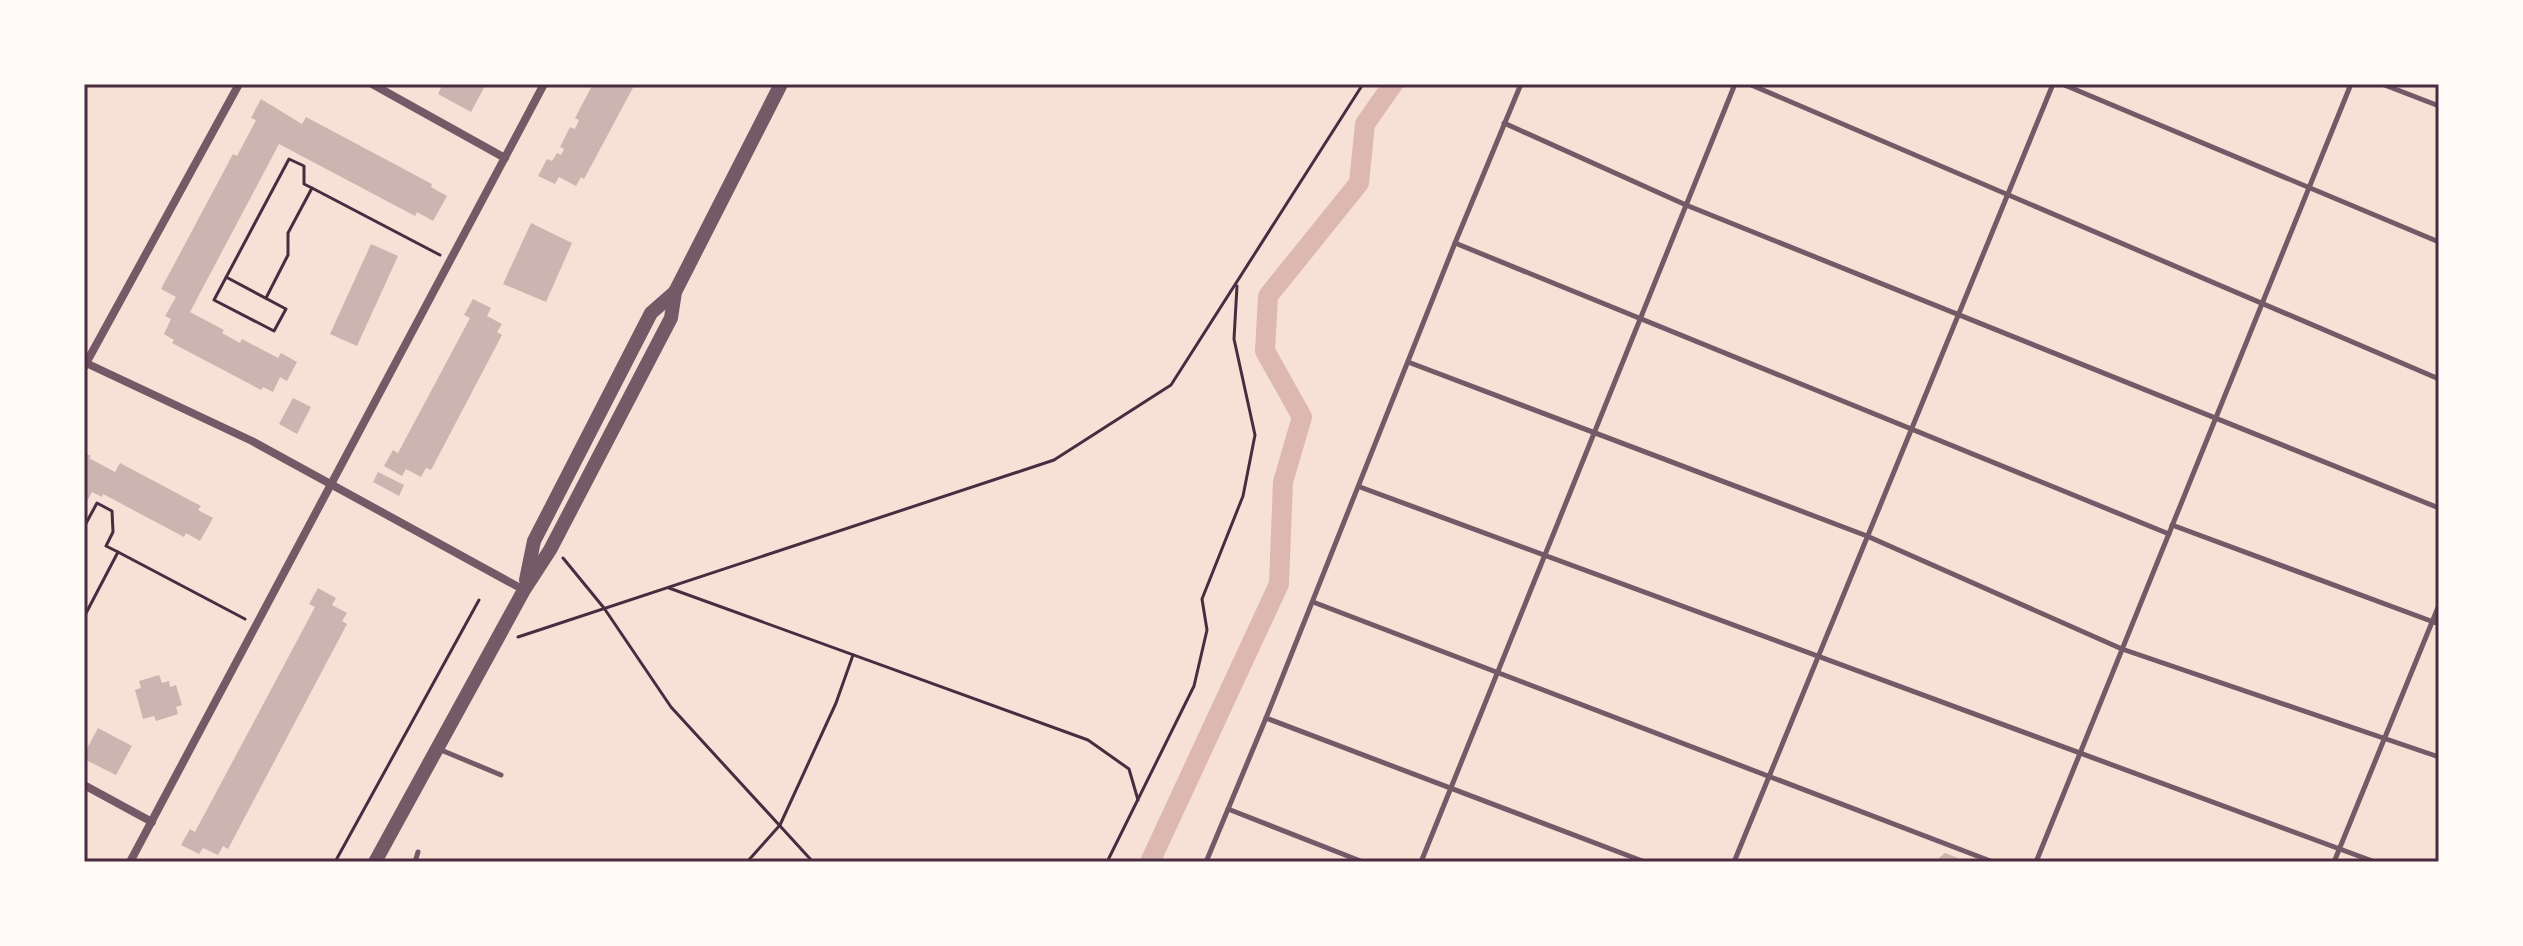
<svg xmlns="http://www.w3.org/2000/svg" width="2523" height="946" font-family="Lora,serif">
<rect width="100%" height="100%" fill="#f7e1d7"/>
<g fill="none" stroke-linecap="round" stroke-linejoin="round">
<!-- canal -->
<polyline stroke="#dcb8b0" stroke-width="20" points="1150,862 1279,584 1283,482 1302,417 1265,351 1268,296 1359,183 1365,124 1393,84"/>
</g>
<!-- building -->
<g fill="#ccb4b1">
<polygon points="443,84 486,84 471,112 438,94"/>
<polygon points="593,84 635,84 584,179 581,177 576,186 559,177 555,184 538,176 547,159 552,161 557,153 561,155 564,149 560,147 570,127 575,129 579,120 575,118"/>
<polygon points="261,99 302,124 306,117 432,184 431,187 447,196 433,221 417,212 415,216 279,144 190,312 224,330 222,333 240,343 242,339 278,358 281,353 297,362 287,381 280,377 273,392 263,387 261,390 172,343 174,340 164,334 171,319 165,316 176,297 161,289 233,154 237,156 254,124 256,120 251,118"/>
<polygon points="531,223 572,243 546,302 503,284"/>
<polygon points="371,244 398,256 357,346 330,334"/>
<polygon points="473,299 491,308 487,316 502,324 497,332 502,335 431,470 426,468 421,477 406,469 402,476 384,466 393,450 398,453 470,318 464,315"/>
<polygon points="293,398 311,407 297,434 279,424"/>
<polygon points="84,452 91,456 89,458 115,472 120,463 201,506 198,510 213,518 200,541 186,533 184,537 103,494 102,497 92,492 84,507"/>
<polygon points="378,472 404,485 399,496 373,482"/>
<polygon points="318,588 336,598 332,605 347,613 342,621 347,624 228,849 223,846 218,855 203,848 199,854 181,845 190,829 195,832 315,607 309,604"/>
<polygon points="159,675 162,683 169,681 170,687 176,685 182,705 176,707 178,714 156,721 154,716 143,719 135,690 141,688 139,681"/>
<polygon points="98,728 132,746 116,775 84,759 84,754"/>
<polygon points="1945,853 1968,862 1934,862"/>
</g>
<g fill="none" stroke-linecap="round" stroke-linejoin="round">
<!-- path -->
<g stroke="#4a2c40" stroke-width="3">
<polyline points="226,277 286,309 274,331 214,300 289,159 304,166 304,184 312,188"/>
<polyline points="266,298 288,255 288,233 312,188 440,255"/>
<polyline points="84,527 97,503 112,511 113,532 106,546 118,552"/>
<polyline points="563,558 604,608 671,707 813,862"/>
<polyline points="669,588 1088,740 1129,769 1138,800"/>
<polyline points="84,617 118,552 245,619"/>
<polyline points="518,637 1054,460 1171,385 1363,84"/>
<polyline points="335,862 479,600"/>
<polyline points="747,862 780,825 836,703 853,655"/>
<polyline points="1107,862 1194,686 1207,630 1202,599 1243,496 1255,435 1234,339 1237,286"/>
</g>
<!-- service -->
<g stroke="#755966" stroke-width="5">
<polyline points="1749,84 2439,379"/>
<polyline points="2062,84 2439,242"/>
<polyline points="2382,84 2439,106"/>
<polyline points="1504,123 1686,205 2439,508"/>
<polyline points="1455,243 2169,534"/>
<polyline points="1408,362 1867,536 2122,649 2439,757"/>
<polyline points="1360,487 2375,862"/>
<polyline points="2172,525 2439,624"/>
<polyline points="1313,602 1993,862"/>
<polyline points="1266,718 1645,862"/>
<polyline points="441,750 501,775"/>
<polyline points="1228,809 1363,862"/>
<polyline points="415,862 418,852"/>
<polyline points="1206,862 1266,718 1455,243 1521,84"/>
<polyline points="1421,862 1735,84"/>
<polyline points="1734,862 2053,84"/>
<polyline points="2036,862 2351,84"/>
<polyline points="2334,862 2439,605"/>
</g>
<!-- minor -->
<g stroke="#755966" stroke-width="8">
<polyline points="372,84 505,158"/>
<polyline points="86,363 252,441 524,590"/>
<polyline points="84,367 239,84"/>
<polyline points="84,785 152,822"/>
<polyline points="130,862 544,84"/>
</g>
<!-- tertiary -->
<g stroke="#755966" stroke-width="14">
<polyline points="526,580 534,541 651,313 675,292"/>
<polyline points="375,862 524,590 550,550 671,318 675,292 781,84"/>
</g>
</g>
<!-- border -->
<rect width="2523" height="946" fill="none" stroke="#fffaf5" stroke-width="172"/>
<rect x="86" y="86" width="2351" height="774" fill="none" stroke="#4a2c40" stroke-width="3"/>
</svg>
